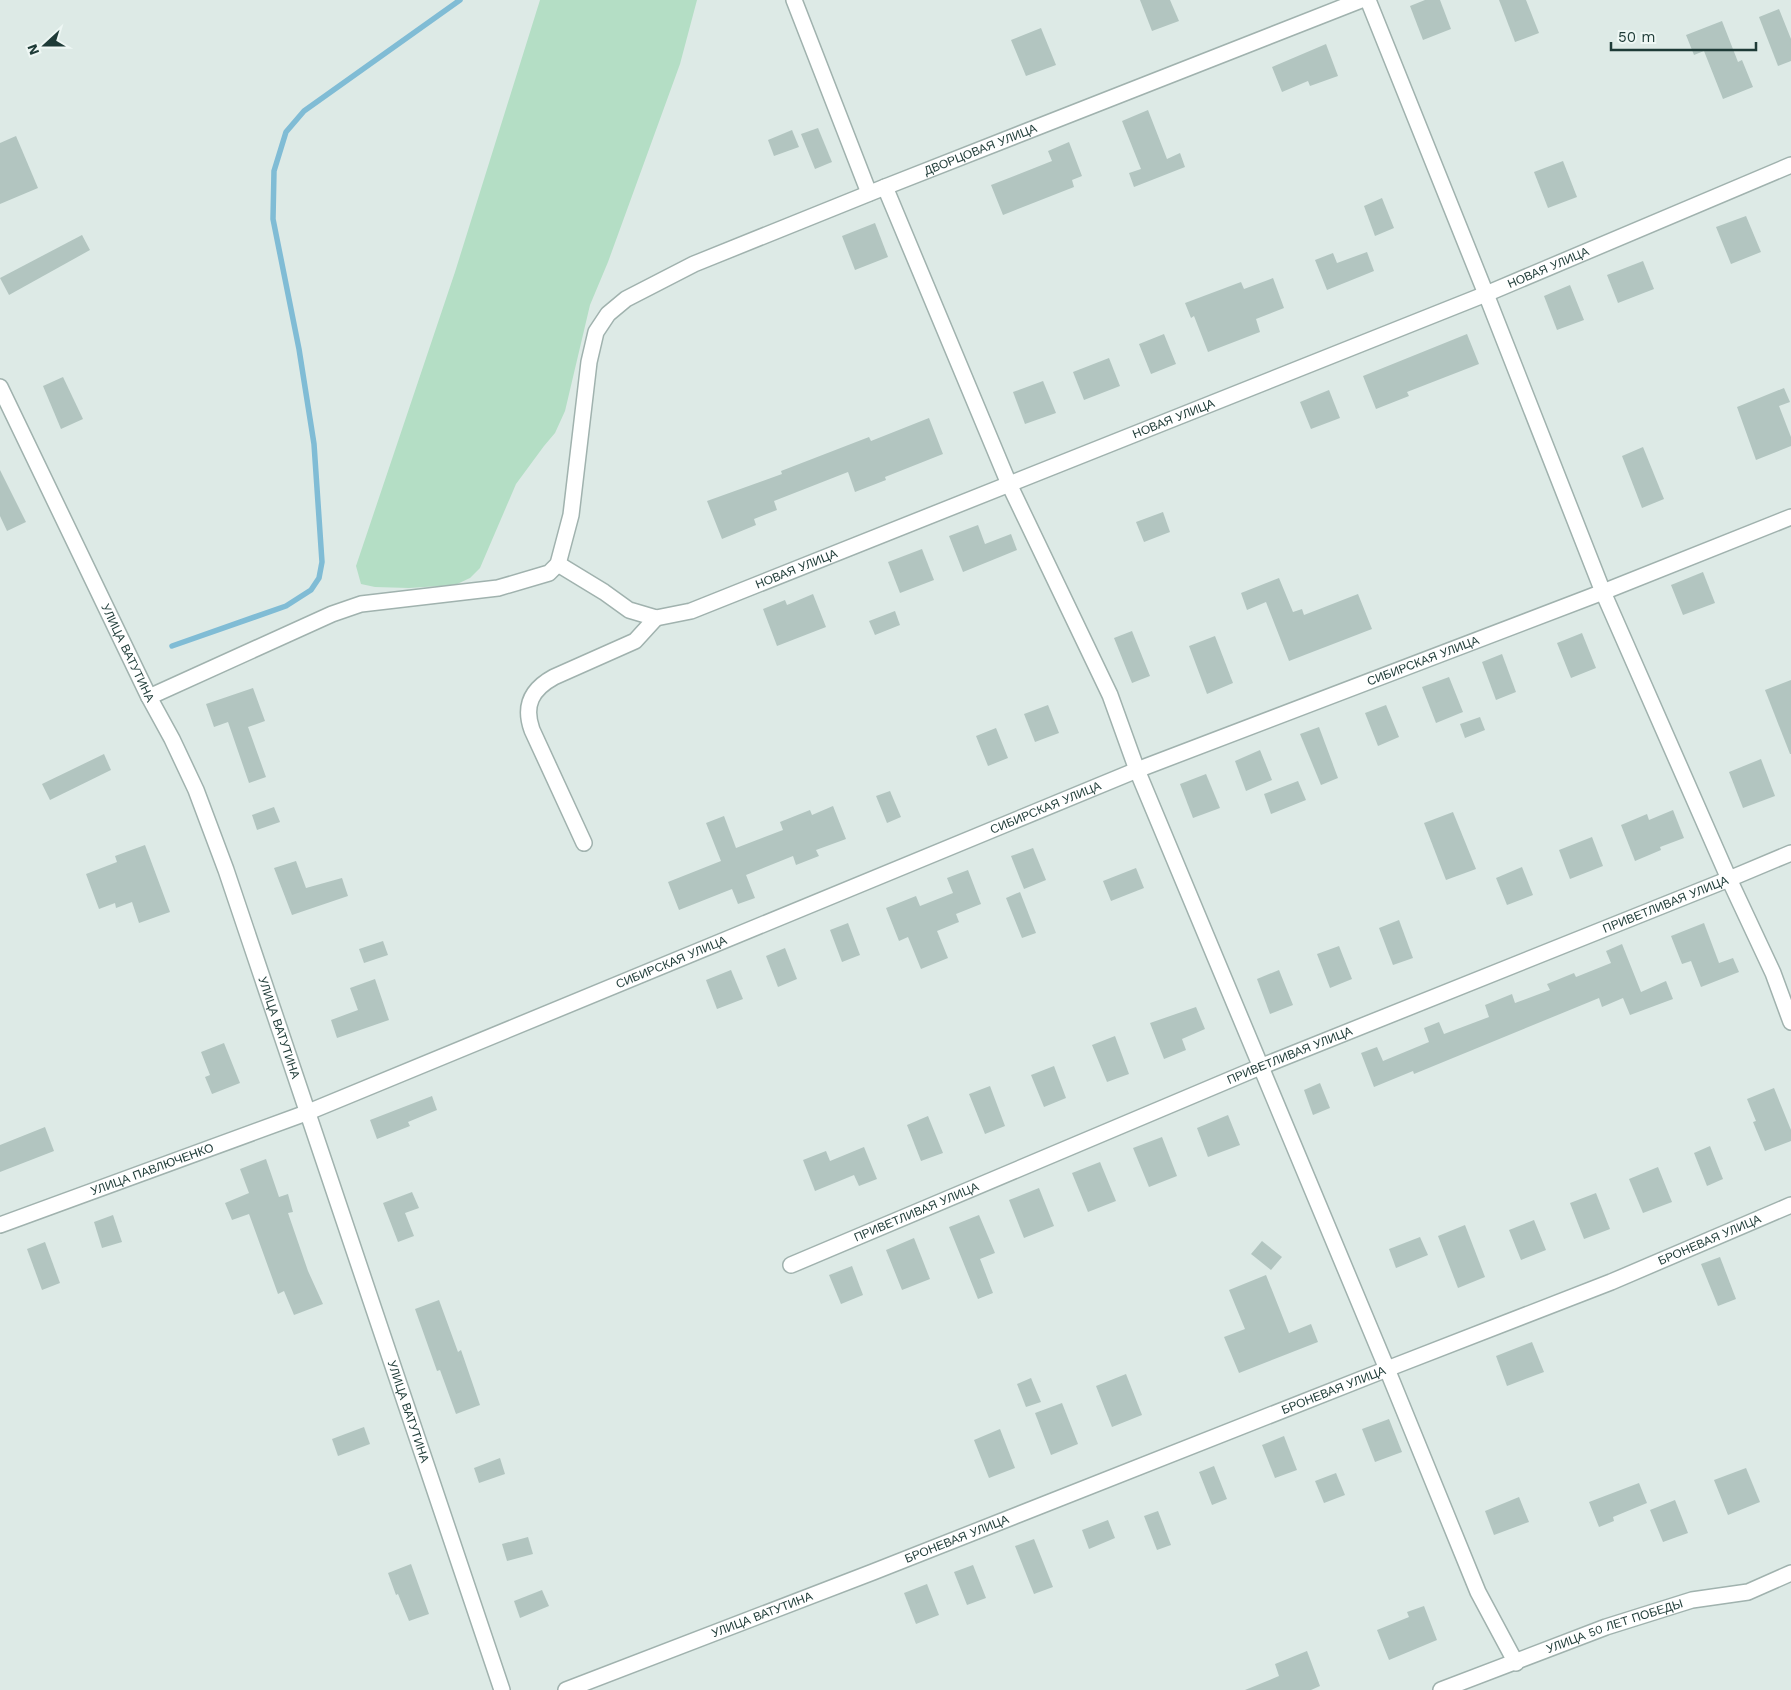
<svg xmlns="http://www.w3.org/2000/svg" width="1791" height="1690" font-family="'Work Sans',sans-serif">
<rect width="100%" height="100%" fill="#ddeae6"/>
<!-- green -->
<polygon fill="#b4dec5" points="540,0 697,0 680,64 608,262 590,305 565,411 555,433 544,446 516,484 480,568 470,578 455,585 409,588 375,587 361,584 356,566 455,272"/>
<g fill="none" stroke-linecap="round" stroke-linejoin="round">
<!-- stream -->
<polyline stroke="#80bcd5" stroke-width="5.5" points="172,646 286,606 311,590 319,578 322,562 314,444 299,349 273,219 274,171 286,132 304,111 460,0"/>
</g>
<!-- building -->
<g fill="#b2c5c0">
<polygon points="1140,0 1170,0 1179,21 1152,31"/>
<polygon points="1425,0 1440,0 1451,29 1423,40 1410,6"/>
<polygon points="1499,0 1526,0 1539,33 1515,42"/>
<polygon points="1779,9 1791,39 1791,61 1778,66 1759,17"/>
<polygon points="1722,21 1738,62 1742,60 1753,87 1723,99 1704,51 1694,55 1686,35"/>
<polygon points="1041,28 1056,65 1026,76 1011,40"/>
<polygon points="1326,44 1338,76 1310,86 1308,81 1282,92 1272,67"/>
<polygon points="1148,110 1167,159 1180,153 1185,167 1134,187 1129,173 1141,169 1122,121"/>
<polygon points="818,128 832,162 815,169 801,134"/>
<polygon points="792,130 799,147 774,156 768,140"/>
<polygon points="16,136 38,188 0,204 0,143"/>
<polygon points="1069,142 1082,176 1072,180 1074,187 1003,215 991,185 1052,161 1048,151"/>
<polygon points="1563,161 1577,197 1548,208 1534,172"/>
<polygon points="1382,198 1394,228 1375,236 1364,206"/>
<polygon points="1746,216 1761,252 1731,264 1716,227"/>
<polygon points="875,223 888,257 855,270 842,236"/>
<polygon points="82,235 90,250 9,295 0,278"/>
<polygon points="1367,252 1374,271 1327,290 1315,260 1333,253 1337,263"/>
<polygon points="1643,261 1654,289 1618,303 1607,275"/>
<polygon points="1273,278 1284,308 1256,319 1260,332 1208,352 1194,316 1191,318 1185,303 1241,282 1244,289"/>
<polygon points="1570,285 1584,320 1557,330 1544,296"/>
<polygon points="1164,334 1176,364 1151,374 1139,344"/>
<polygon points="1467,334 1479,364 1407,392 1409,396 1376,409 1363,376"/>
<polygon points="1109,358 1120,386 1084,400 1073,372"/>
<polygon points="63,377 83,419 61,429 43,386"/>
<polygon points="1043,381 1056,413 1025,424 1013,392"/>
<polygon points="1784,388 1790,402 1779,406 1791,437 1791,446 1756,460 1737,407"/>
<polygon points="1329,390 1340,418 1311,429 1300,402"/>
<polygon points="929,418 943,454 885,477 886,480 855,492 848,472 774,501 777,510 754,519 756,525 722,539 707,501 782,474 781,471 869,437 871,441"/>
<polygon points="1643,447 1664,499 1642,508 1622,456"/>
<polygon points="0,470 26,522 7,531 0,516"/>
<polygon points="1163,512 1170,532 1144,542 1136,522"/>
<polygon points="978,525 985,544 1011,534 1017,550 963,572 949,536"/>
<polygon points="922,549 934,580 900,593 888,562"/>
<polygon points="1703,572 1715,603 1683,615 1671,585"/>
<polygon points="1279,578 1293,612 1302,609 1304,615 1358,594 1372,629 1289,661 1266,602 1247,610 1241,593"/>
<polygon points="813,594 826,627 777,646 763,609 785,600 787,605"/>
<polygon points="895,611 900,625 875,635 869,621"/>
<polygon points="1132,631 1150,676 1132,683 1114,638"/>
<polygon points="1582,633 1596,668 1571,678 1557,643"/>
<polygon points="1215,636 1233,683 1207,694 1189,646"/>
<polygon points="1502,654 1516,692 1496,700 1482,662"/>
<polygon points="1449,677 1463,712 1436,723 1422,687"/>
<polygon points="1791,680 1791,754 1790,754 1765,690"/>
<polygon points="253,688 265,721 248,727 266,777 249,783 228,722 214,727 206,704"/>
<polygon points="1048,705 1059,733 1035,742 1024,714"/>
<polygon points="1386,705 1399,737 1378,746 1365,713"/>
<polygon points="1480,717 1485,730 1465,738 1460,724"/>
<polygon points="1319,727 1338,778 1321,785 1300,734"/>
<polygon points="996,728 1008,758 988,766 976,736"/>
<polygon points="1260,750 1272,780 1246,791 1235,761"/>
<polygon points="104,754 111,770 50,800 42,784"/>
<polygon points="1761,759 1775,796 1743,808 1729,772"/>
<polygon points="1206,774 1220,808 1193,818 1180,784"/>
<polygon points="1298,781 1306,800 1271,814 1264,794"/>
<polygon points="890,791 901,817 887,823 876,796"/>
<polygon points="833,806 846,839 816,850 819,856 796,865 793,856 746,875 755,898 738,904 732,889 679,910 668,882 721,861 706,823 724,816 736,848 783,830 780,822 810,810 812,815"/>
<polygon points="274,807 280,822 257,830 252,815"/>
<polygon points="1673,810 1684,838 1660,847 1661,850 1635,861 1621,825 1647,814 1649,820"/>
<polygon points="1453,812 1476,869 1446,880 1424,823"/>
<polygon points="1592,837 1603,866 1570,879 1559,850"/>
<polygon points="145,845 170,912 139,923 132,902 116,908 115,903 99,909 86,874 117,862 115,856"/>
<polygon points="1033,848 1046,880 1024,889 1011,856"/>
<polygon points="296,861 306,888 342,878 348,896 292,915 274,868"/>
<polygon points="1522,867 1533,895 1507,905 1496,878"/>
<polygon points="1136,868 1144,888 1111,901 1103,881"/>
<polygon points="968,870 981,904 956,914 959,922 937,931 948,958 921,969 908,937 899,941 886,908 916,896 920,906 953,893 947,878"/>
<polygon points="1020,892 1036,933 1022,938 1006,898"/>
<polygon points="1399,920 1413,958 1393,965 1379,928"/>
<polygon points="848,923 860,955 842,962 830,930"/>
<polygon points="1704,923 1719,963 1733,958 1739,972 1701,987 1691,961 1682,964 1671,936"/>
<polygon points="383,941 388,955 364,963 359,949"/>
<polygon points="1622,944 1641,992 1666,981 1673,999 1630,1015 1623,998 1602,1007 1599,998 1414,1074 1413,1071 1374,1087 1361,1053 1377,1047 1383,1061 1429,1042 1424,1028 1439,1022 1444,1034 1489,1017 1485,1005 1512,994 1515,1003 1550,990 1547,984 1574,973 1576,977 1611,963 1606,951"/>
<polygon points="1339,946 1352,979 1330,988 1317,954"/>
<polygon points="785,948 797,979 778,987 766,956"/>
<polygon points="731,970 743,999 717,1009 706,980"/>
<polygon points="1279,970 1293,1005 1270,1014 1257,979"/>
<polygon points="375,979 389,1020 337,1038 331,1020 358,1010 350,988"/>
<polygon points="1196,1007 1205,1029 1182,1039 1186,1050 1164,1059 1150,1023"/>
<polygon points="1115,1036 1129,1074 1107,1082 1092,1045"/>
<polygon points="224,1043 240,1083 212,1094 205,1077 210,1075 201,1052"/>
<polygon points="1054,1066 1066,1098 1044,1107 1031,1075"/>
<polygon points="1320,1083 1330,1108 1313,1115 1304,1090"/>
<polygon points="990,1086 1005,1126 985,1134 969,1094"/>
<polygon points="1774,1088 1791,1130 1791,1141 1765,1151 1753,1122 1756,1121 1747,1099"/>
<polygon points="432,1096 437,1110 408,1122 410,1126 377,1139 370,1120"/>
<polygon points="1228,1115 1240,1145 1208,1157 1197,1128"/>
<polygon points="928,1116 943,1153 921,1161 907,1125"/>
<polygon points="45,1127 54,1151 0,1172 0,1145"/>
<polygon points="1162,1137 1177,1176 1149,1187 1133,1148"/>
<polygon points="1710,1146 1723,1179 1707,1186 1694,1153"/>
<polygon points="864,1147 877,1179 859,1186 854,1175 815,1191 803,1160 826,1151 830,1161"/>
<polygon points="266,1159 279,1197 288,1194 293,1212 288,1213 308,1271 323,1304 294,1315 284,1291 278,1294 249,1214 232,1220 225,1203 249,1193 240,1169"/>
<polygon points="1100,1162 1116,1201 1088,1212 1072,1173"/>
<polygon points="1658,1167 1672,1202 1643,1213 1629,1179"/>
<polygon points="1039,1188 1054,1226 1024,1238 1009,1200"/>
<polygon points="412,1192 419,1208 405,1213 414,1236 398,1242 383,1203"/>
<polygon points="1596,1193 1610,1229 1584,1239 1570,1203"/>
<polygon points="113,1215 122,1242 102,1248 94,1222"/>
<polygon points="979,1215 995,1253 980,1259 993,1293 978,1299 949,1227"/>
<polygon points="1534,1220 1546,1250 1521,1260 1509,1230"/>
<polygon points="1465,1225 1485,1277 1458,1288 1438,1236"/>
<polygon points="1420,1237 1428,1255 1396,1268 1389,1249"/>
<polygon points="914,1238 930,1279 902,1290 886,1250"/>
<polygon points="1262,1241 1282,1257 1271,1270 1251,1254"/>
<polygon points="45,1242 60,1283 42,1290 27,1249"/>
<polygon points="1720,1257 1736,1299 1718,1306 1701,1264"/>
<polygon points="852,1266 863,1295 841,1304 829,1275"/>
<polygon points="1266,1275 1289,1333 1311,1324 1318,1342 1239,1373 1224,1337 1245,1329 1229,1290"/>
<polygon points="439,1300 458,1352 461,1350 480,1405 456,1414 440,1370 437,1371 415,1309"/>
<polygon points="1532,1342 1544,1372 1507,1386 1496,1356"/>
<polygon points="1126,1374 1142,1415 1112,1427 1096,1386"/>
<polygon points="1031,1378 1041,1402 1026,1407 1017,1384"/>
<polygon points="1062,1403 1078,1444 1051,1455 1035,1413"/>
<polygon points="1389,1419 1402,1452 1375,1462 1362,1429"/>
<polygon points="364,1427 370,1444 338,1456 332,1439"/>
<polygon points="1000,1429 1015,1468 989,1478 974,1440"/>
<polygon points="1284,1436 1297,1470 1275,1478 1262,1445"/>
<polygon points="500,1458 505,1474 479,1483 474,1468"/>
<polygon points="1214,1466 1227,1499 1212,1505 1199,1472"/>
<polygon points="1746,1468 1760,1502 1728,1515 1714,1480"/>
<polygon points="1336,1473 1345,1495 1324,1503 1315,1481"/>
<polygon points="1639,1483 1647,1503 1613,1517 1614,1521 1599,1527 1589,1502"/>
<polygon points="1519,1497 1529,1522 1494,1535 1485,1511"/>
<polygon points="1675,1500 1688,1533 1663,1542 1650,1510"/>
<polygon points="1158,1511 1171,1545 1157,1550 1144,1516"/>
<polygon points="1108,1520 1115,1538 1089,1549 1082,1530"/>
<polygon points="528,1537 533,1554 507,1561 502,1544"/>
<polygon points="1034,1539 1053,1587 1034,1594 1015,1546"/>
<polygon points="411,1564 429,1614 409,1621 398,1594 396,1595 388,1573"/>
<polygon points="973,1565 986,1598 967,1605 954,1572"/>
<polygon points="927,1584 939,1615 916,1624 904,1593"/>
<polygon points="542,1590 549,1606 520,1618 514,1601"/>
<polygon points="1424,1606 1437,1640 1389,1660 1377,1630 1409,1617 1407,1612"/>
<polygon points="1307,1651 1320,1686 1311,1690 1245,1690 1279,1676 1275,1664"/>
</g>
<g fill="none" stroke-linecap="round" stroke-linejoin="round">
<defs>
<g id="minor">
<polyline points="794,0 869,193"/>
<polyline points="1368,0 1486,294 1603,592 1729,879 1773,973 1791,1022"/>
<polyline points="885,187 1009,484 1110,695 1137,770 1387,1369 1478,1592 1516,1663"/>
<path id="s1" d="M 0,387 L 149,697 L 172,739 L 196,790 L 226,870 L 502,1690"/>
<path id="s2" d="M 558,564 L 604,592 L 629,610 L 656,618 L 691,611 L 1486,294 L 1791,165"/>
<path id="s3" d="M 149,697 L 332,614 L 361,604 L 498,588 L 549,573 L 558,564 L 571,515 L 589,362 L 596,332 L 608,314 L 626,299 L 694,264 L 885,187 L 1361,0"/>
<path d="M 584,843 L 532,730 C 523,705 532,689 554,677 L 635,641 L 656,618"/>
<path id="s4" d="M 0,1225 L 306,1113 L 1137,770 L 1603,592 L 1791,517"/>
<path id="s5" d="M 791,1265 L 1260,1067 L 1729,879 L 1791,853"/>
<path id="s6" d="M 566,1690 L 873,1572 L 1387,1369 L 1611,1282 L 1791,1205"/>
<path id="s7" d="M 1441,1690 L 1606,1627 L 1692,1600 L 1748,1592 L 1791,1573"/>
</g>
</defs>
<!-- minor casing -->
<use href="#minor" stroke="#a0b2ae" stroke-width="18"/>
<!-- minor -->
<use href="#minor" stroke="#fff" stroke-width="15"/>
</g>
<g text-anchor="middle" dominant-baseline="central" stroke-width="5" stroke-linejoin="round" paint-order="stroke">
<!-- street labels -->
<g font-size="12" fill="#1e3b37" stroke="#eef7f4">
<text stroke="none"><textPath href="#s3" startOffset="1101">ДВОРЦОВАЯ УЛИЦА</textPath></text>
<text stroke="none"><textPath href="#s2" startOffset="1072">НОВАЯ УЛИЦА</textPath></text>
<text stroke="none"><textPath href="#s2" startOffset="668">НОВАЯ УЛИЦА</textPath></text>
<text stroke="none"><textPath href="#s2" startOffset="262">НОВАЯ УЛИЦА</textPath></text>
<text stroke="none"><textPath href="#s1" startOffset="295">УЛИЦА ВАТУТИНА</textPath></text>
<text stroke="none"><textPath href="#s4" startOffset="1531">СИБИРСКАЯ УЛИЦА</textPath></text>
<text stroke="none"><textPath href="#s4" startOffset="1126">СИБИРСКАЯ УЛИЦА</textPath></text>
<text stroke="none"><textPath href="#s5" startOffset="946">ПРИВЕТЛИВАЯ УЛИЦА</textPath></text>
<text stroke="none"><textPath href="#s4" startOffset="721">СИБИРСКАЯ УЛИЦА</textPath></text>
<text stroke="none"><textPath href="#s1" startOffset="700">УЛИЦА ВАТУТИНА</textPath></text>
<text stroke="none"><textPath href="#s5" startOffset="541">ПРИВЕТЛИВАЯ УЛИЦА</textPath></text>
<text stroke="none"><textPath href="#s4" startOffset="162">УЛИЦА ПАВЛЮЧЕНКО</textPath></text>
<text stroke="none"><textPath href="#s5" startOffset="136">ПРИВЕТЛИВАЯ УЛИЦА</textPath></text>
<text stroke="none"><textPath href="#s6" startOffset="1229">БРОНЕВАЯ УЛИЦА</textPath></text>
<text stroke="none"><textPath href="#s6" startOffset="824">БРОНЕВАЯ УЛИЦА</textPath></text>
<text stroke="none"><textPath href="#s1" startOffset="1105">УЛИЦА ВАТУТИНА</textPath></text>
<text stroke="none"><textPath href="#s6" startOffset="419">БРОНЕВАЯ УЛИЦА</textPath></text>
<text stroke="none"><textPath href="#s6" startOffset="210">УЛИЦА ВАТУТИНА</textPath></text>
<text stroke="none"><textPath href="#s7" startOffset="185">УЛИЦА 50 ЛЕТ ПОБЕДЫ</textPath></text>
</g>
</g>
<!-- north arrow -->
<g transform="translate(45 45) rotate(249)" stroke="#eef7f4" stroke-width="4" paint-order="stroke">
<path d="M0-4L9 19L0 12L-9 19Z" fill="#1e3b37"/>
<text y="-8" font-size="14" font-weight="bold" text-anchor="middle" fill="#1e3b37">N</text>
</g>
<!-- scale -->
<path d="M1611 42v8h145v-8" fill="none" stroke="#1e3b37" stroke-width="2.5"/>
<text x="1618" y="42" font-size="15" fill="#1e3b37" stroke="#eef7f4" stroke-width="4" paint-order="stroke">50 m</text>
</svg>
